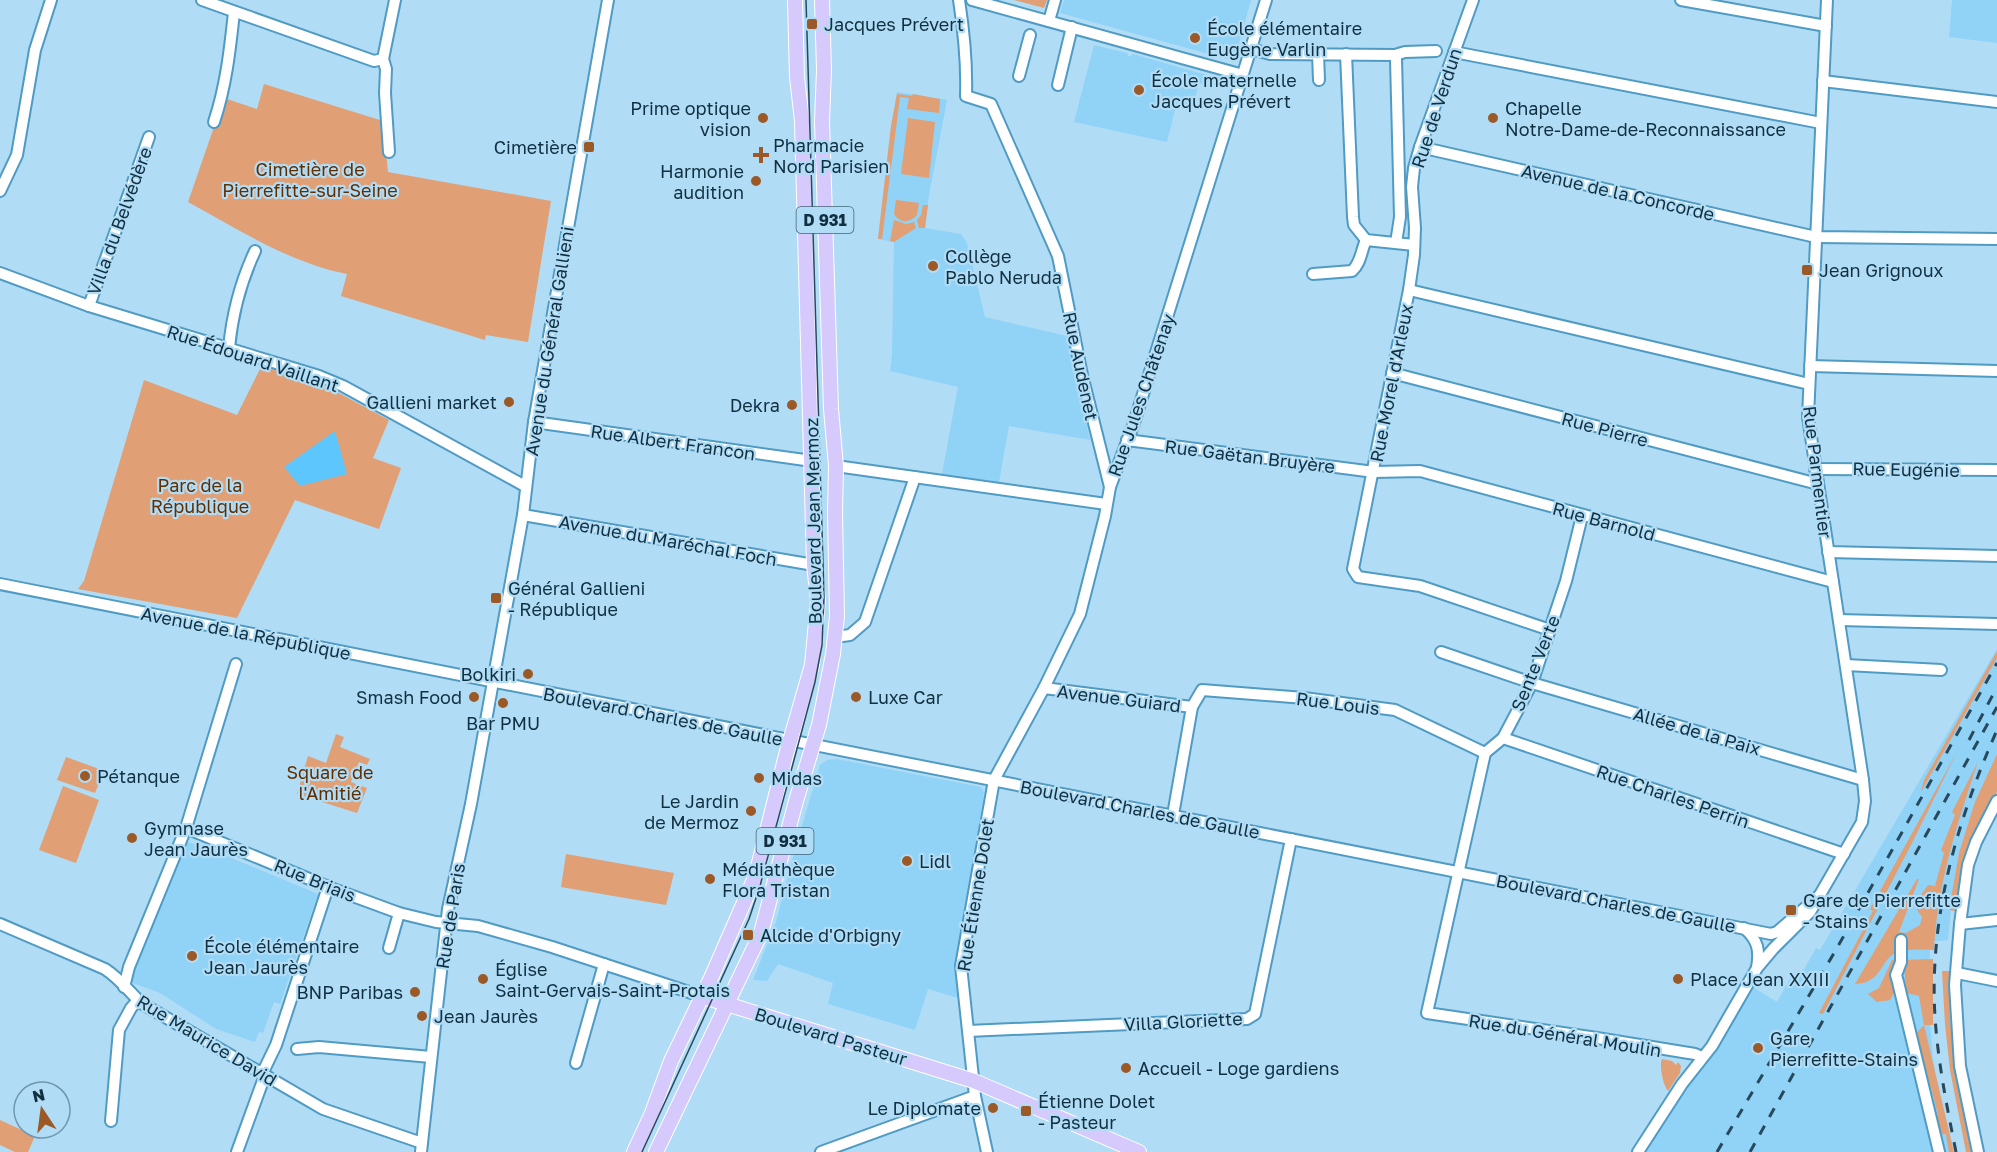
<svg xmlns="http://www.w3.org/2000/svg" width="1997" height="1152" font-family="'Golos Text',sans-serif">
<rect width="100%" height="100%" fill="#b1dcf5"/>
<!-- built -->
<g fill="#91d2f7">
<polygon points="1064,0 1251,0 1234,61 1060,13"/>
<polygon points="1952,0 1997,0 1997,43 1949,37"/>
<polygon points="1094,45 1127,53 1129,57 1133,54 1210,76 1207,85 1199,83 1192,110 1176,106 1167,142 1074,122"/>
<polygon points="897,92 947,100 929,195 925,228 961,234 967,243 985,317 1067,336 1090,440 1009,426 999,482 942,474 958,387 890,371 892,356 894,242 878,239 891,126"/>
<polygon points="1997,649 1997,771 1991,785 1995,796 1967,847 1951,910 1948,940 1930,942 1929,1009 1933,1061 1952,1152 1646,1152 1675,1105 1714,1048 1751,986 1777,1002 1792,975 1799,978 1816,948 1820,950"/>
<polygon points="837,759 981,787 984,792 956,972 958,998 928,989 915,1030 828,1004 833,983 778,964 767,981 753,980 776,922 794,853 820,765 827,760"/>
<polygon points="181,840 210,849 318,894 280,1004 274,1002 263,1033 259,1032 255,1042 216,1029 160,993 130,982"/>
</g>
<!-- green -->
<g fill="#e09f75">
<polygon points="1014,0 1047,0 1044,8"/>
<path d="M 264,84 L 383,121 L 388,172 L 551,201 L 528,342 L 486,335 L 485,340 L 341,296 L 347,274 C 290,263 238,229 188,202 L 224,98 L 257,109 Z"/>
<polygon points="897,94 912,96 913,94 940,99 939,113 907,109 909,98 900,97 882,239 878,239 891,126"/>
<polygon points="908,118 935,122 929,178 901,174"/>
<path d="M 896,200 L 919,203 L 917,215 C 909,223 901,224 894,214 Z"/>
<polygon points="923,205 928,205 925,228 919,228 917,220 921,215"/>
<polygon points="894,220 906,224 914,222 916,228 894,242 890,241"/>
<polygon points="262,365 335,391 389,420 373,458 401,468 379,529 295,500 237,618 78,589 84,581 144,380 237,415"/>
<polygon points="1997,651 1997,658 1921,792 1924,780"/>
<polygon points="336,734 344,737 340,747 370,759 367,765 359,762 351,782 367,788 357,813 297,794 308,756 326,763"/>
<polygon points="1957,752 1913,841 1823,1014 1819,1013 1873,911 1870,909"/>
<polygon points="1997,754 1997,792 1975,831 1967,850 1955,911 1949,910 1959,853 1975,802"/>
<polygon points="66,757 113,774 110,781 101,778 95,793 57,780"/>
<path d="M 1978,762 C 1957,824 1937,884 1934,950 C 1922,950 1906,948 1895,953 C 1880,961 1882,983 1855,984 L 1917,879 L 1919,879 L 1899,932 L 1906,933 L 1920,925 L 1922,917 L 1917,910 L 1919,898 L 1928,885 L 1935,886 L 1944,853 L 1941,850 L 1955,815 L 1952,812 Z"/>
<polygon points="63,786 99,800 76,863 39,850"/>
<polygon points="566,854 674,873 666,905 561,887"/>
<polygon points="1897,959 1896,989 1890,1000 1877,1002 1868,994 1879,988 1892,960"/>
<polygon points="1933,959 1933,1025 1924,1025 1954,1152 1949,1152 1946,1134 1937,1135 1934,1118 1938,1115 1931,1087 1925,1082 1914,1036 1924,1025 1919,996 1907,993 1903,960"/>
<polygon points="1942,971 1949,971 1950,1021 1958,1088 1974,1152 1966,1152 1950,1070 1945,1024"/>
<path d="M 1662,1059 L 1672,1061 L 1676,1065 L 1678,1062 L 1681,1066 L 1680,1073 L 1668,1091 C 1663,1085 1659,1065 1662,1059 Z"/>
<polygon points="0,1120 35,1136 28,1152 15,1152 0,1145"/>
</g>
<!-- water -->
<polygon fill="#5dc6fd" points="335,431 347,474 300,486 284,467"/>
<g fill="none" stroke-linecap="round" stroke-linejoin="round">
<defs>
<g id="minor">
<polyline points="202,0 374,61 383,59"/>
<path d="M 959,0 C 964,32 967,64 966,96 L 991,104 L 1058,256 L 1082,375 L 1110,487"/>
<polyline points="972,0 1243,75"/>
<polyline points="1473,0 1420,147 1414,168 1412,187 1415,228 1414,255 1409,290 1353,569 1358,577 1420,586 1550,630"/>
<polyline points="1681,0 1826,26"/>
<polyline points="1049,21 1055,0"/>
<polyline points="1251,49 1270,54 1395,55 1396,59 1400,217 1396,243"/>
<polyline points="1454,52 1821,123"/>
<polyline points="1318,54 1319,80"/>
<polyline points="1346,54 1353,217 1354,225 1366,240"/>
<polyline points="1395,55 1405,52 1436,51"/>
<polyline points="383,59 386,69 385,93 389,152"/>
<polyline points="383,59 395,0"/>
<polyline points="1019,76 1030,35"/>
<polyline points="1823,81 1997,102"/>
<polyline points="1058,85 1072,27"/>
<path d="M 214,122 C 226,86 230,50 234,12"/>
<polyline points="1420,147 1816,237 1997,239"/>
<polyline points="0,191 17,155 35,50 51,0"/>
<polyline points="0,273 89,306 319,376 343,386 525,486"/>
<path d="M 1313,274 L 1352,271 C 1361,263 1361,251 1366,240 L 1414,245"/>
<polyline points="1409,290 1809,384"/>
<polyline points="89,306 149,137"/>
<path d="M 229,348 C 232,316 241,281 255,251"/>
<polyline points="1810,366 1997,371"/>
<polyline points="1392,373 1818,484"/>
<polyline points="534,422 812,461"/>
<polyline points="1127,440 1374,472 1420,471 1833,582"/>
<polyline points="836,466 1106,504"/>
<polyline points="1815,469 1997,470"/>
<polyline points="523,515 814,565"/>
<polyline points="1582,516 1566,581 1532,683 1503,738 1485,753 1427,1013 1597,1038 1695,1054 1702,1057"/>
<polyline points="1828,552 1997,556"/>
<polyline points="0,584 1771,934 1777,932 1820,895"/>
<polyline points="1839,620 1997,624"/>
<polyline points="835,637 850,635 865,622 915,477"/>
<polyline points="1441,652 1532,683 1863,780"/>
<polyline points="1846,665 1941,670"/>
<polyline points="1044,688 1192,707"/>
<polyline points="1503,738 1844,854"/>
<polyline points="1173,815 1192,707 1202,690 1304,698 1395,710 1485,753"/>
<polyline points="186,828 331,888 399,913 436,922 478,926 552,947 701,996"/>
<path d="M 0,924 L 105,969 C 119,978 129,991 141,1003 L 323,1109 L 422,1143"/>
<polyline points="1960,924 1997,920"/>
<path d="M 1744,928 C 1758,940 1760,950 1757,968"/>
<polyline points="1901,940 1901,962 1896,975 1898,982 1939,1152"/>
<polyline points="389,948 399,913"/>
<polyline points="1957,973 1997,981"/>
<polyline points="124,987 129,967 186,828 236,664"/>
<polyline points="968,1031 1247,1019 1255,1014 1291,839"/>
<polyline points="297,1049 319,1047 431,1057"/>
<polyline points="576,1063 604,964"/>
<polyline points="262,1074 276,1045 328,887"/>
<polyline points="111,1121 119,1030 131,1008 138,1000"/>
<polyline points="237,1152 265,1075"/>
<polyline points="421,1152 448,909 471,804 523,515 534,422 608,0"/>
<polyline points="821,1152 975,1096"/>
<polyline points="987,1152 975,1096 961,966 994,780 1044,688 1080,614 1105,516 1110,487 1134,423 1266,0"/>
<polyline points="1638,1152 1682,1084 1712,1046 1757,968 1773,949 1810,912 1862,822 1865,801 1863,780 1808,417 1827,0"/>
<polyline points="1978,1152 1960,1066 1955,985 1960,924 1968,865 1976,842 1997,801"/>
</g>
<g id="major">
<polyline points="701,996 974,1081 1139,1152"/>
<polyline points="634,1152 652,1113 671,1061 711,978 756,875 786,755 812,665 818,600 814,565 802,121 797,77 795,0"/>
<polyline points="656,1152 761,933 796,801 819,725 833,654 837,616 835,513 836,466 831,409 822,121 824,70 822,0"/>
</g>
</defs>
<!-- minor casing -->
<use href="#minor" stroke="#509bc3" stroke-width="14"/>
<!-- major casing -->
<use href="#major" stroke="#fff" stroke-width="16"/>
<!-- minor -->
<use href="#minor" stroke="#fff" stroke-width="10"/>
<!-- major -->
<use href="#major" stroke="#d5cafb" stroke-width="14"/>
<!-- tram -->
<polyline stroke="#28495c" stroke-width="1.5" points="642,1152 749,919 760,886 815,682 822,645 824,597 806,0"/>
<!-- rail -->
<g stroke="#28495c" stroke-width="3" stroke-dasharray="10 10" stroke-linecap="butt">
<polyline points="1969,740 1997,687"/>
<polyline points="1717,1152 1837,948 1997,663"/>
<polyline points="1750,1152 1997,707"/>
<path d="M 1956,1152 C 1947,1107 1938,1063 1935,1017 C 1929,916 1957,821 1997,730"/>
</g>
</g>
<!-- markers -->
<g fill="#9c5928" stroke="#b1dcf5" stroke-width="2">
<rect x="806" y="18" width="12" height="12" rx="3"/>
<circle cx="1195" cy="38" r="6"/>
<circle cx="1139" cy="90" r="6"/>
<circle cx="763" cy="118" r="6"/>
<circle cx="1493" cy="118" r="6"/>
<rect x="583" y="141" width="12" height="12" rx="3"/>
<path d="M758 146h6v6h6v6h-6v6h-6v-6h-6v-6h6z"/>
<circle cx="756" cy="181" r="6"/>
<circle cx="933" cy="266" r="6"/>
<rect x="1801" y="264" width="12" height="12" rx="3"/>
<circle cx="509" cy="402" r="6"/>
<circle cx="792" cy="405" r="6"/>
<rect x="490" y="592" width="12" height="12" rx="3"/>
<circle cx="528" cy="674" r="6"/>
<circle cx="474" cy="697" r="6"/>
<circle cx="856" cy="697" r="6"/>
<circle cx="503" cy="703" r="6"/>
<circle cx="85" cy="776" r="6"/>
<circle cx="759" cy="778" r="6"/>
<circle cx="751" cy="811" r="6"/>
<circle cx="132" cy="838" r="6"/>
<circle cx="907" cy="861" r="6"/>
<circle cx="710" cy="879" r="6"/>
<rect x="1785" y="904" width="12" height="12" rx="3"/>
<rect x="742" y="929" width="12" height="12" rx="3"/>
<circle cx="192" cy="956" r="6"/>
<circle cx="483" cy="979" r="6"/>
<circle cx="1678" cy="979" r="6"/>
<circle cx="415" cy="992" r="6"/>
<circle cx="422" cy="1016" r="6"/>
<circle cx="1758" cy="1048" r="6"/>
<circle cx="1126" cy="1068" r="6"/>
<circle cx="993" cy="1108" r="6"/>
<rect x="1020" y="1105" width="12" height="12" rx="3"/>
</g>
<g text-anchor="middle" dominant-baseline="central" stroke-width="4.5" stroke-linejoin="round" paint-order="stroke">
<!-- shield labels -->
<g fill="#b1dcf5" stroke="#406477" stroke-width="1.5">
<rect x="796.5" y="207" width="57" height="26" rx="4.5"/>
<rect x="756.5" y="828" width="57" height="26" rx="4.5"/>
</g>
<g font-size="16" font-weight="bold" fill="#103041">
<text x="825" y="220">D 931</text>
<text x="785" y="841">D 931</text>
</g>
<!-- poi labels -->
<g font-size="18" fill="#103041" stroke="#b1dcf5" text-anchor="start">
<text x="824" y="24">Jacques Prévert</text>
<text x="1207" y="28">École élémentaire<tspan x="1207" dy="21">Eugène Varlin</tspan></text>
<text x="1151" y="80">École maternelle<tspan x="1151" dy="21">Jacques Prévert</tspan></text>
<text x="751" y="108" text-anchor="end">Prime optique<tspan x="751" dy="21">vision</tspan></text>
<text x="1505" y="108">Chapelle<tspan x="1505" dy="21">Notre-Dame-de-Reconnaissance</tspan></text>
<text x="773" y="145">Pharmacie<tspan x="773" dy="21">Nord Parisien</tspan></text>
<text x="577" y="147" text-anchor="end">Cimetière</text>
<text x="744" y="171" text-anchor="end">Harmonie<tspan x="744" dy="21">audition</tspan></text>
<text x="945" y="256">Collège<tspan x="945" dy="21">Pablo Neruda</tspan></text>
<text x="1819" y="270">Jean Grignoux</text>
<text x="497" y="402" text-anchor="end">Gallieni market</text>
<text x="780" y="405" text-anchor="end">Dekra</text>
<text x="508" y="588">Général Gallieni<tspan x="508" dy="21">- République</tspan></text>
<text x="516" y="674" text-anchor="end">Bolkiri</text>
<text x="462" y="697" text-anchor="end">Smash Food</text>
<text x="868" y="697">Luxe Car</text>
<text x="503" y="723" text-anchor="middle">Bar PMU</text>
<text x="97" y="776">Pétanque</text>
<text x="771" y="778">Midas</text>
<text x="739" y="801" text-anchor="end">Le Jardin<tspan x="739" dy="21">de Mermoz</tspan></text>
<text x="144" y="828">Gymnase<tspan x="144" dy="21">Jean Jaurès</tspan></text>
<text x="919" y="861">Lidl</text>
<text x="722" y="869">Médiathèque<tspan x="722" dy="21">Flora Tristan</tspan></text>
<text x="1803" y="900">Gare de Pierrefitte<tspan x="1803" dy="21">- Stains</tspan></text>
<text x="760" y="935">Alcide d'Orbigny</text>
<text x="204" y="946">École élémentaire<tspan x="204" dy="21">Jean Jaurès</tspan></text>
<text x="495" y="969">Église<tspan x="495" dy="21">Saint-Gervais-Saint-Protais</tspan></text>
<text x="1690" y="979">Place Jean XXIII</text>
<text x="403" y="992" text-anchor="end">BNP Paribas</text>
<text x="434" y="1016">Jean Jaurès</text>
<text x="1770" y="1038">Gare<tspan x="1770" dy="21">Pierrefitte-Stains</tspan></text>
<text x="1138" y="1068">Accueil - Loge gardiens</text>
<text x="1038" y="1101">Étienne Dolet<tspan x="1038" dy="21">- Pasteur</tspan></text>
<text x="981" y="1108" text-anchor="end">Le Diplomate</text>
</g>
<!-- street labels -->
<g font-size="18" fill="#103041" stroke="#b1dcf5">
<text transform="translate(1436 108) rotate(-72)">Rue de Verdun</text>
<text transform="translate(1618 192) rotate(13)">Avenue de la Concorde</text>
<text transform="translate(119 221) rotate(-70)">Villa du Belvédère</text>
<text transform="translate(549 341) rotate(-81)">Avenue du Général Gallieni</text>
<text transform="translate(253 358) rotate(18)">Rue Édouard Vaillant</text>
<text transform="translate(1081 366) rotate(78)">Rue Audenet</text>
<text transform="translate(1391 383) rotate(-79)">Rue Morel d'Arleux</text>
<text transform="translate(1141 395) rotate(-71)">Rue Jules Châtenay</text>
<text transform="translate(1605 429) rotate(15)">Rue Pierre</text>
<text transform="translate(673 442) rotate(8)">Rue Albert Francon</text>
<text transform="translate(1250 456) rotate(7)">Rue Gaëtan Bruyère</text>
<text transform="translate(1906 469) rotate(1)">Rue Eugénie</text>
<text transform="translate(1818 472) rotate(83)">Rue Parmentier</text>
<text transform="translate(813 521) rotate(-91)">Boulevard Jean Mermoz</text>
<text transform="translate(1604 521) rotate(15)">Rue Barnold</text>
<text transform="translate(668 540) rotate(10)">Avenue du Maréchal Foch</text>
<text transform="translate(246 633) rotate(11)">Avenue de la République</text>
<text transform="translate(1535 663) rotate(-68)">Sente Verte</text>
<text transform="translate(1119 698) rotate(7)">Avenue Guiard</text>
<text transform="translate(1338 703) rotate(7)">Rue Louis</text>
<text transform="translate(663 716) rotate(11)">Boulevard Charles de Gaulle</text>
<text transform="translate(1697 731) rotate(16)">Allée de la Paix</text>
<text transform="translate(1673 796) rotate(19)">Rue Charles Perrin</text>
<text transform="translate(1140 809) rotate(11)">Boulevard Charles de Gaulle</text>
<text transform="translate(315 880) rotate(22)">Rue Briais</text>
<text transform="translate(975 895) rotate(-81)">Rue Étienne Dolet</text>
<text transform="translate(1616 903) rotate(11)">Boulevard Charles de Gaulle</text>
<text transform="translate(450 916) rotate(-81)">Rue de Paris</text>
<text transform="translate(1183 1021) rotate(-3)">Villa Gloriette</text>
<text transform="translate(1565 1035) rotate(9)">Rue du Général Moulin</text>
<text transform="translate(831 1036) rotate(17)">Boulevard Pasteur</text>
<text transform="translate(207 1040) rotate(31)">Rue Maurice David</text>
</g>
<!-- park labels -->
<g font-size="18" fill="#622e00" stroke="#b1dcf5">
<text x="310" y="169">Cimetière de<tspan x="310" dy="21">Pierrefitte-sur-Seine</tspan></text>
<text x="200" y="485">Parc de la<tspan x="200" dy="21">République</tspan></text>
<text x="330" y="772">Square de<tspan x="330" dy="21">l'Amitié</tspan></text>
</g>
</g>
<!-- north arrow -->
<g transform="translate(42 1110) rotate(347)"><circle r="28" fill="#b1dcf5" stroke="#7197ad" stroke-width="1.5"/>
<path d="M0-4.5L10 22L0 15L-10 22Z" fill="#9c5928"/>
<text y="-9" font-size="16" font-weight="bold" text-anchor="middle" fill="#103041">N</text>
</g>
</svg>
